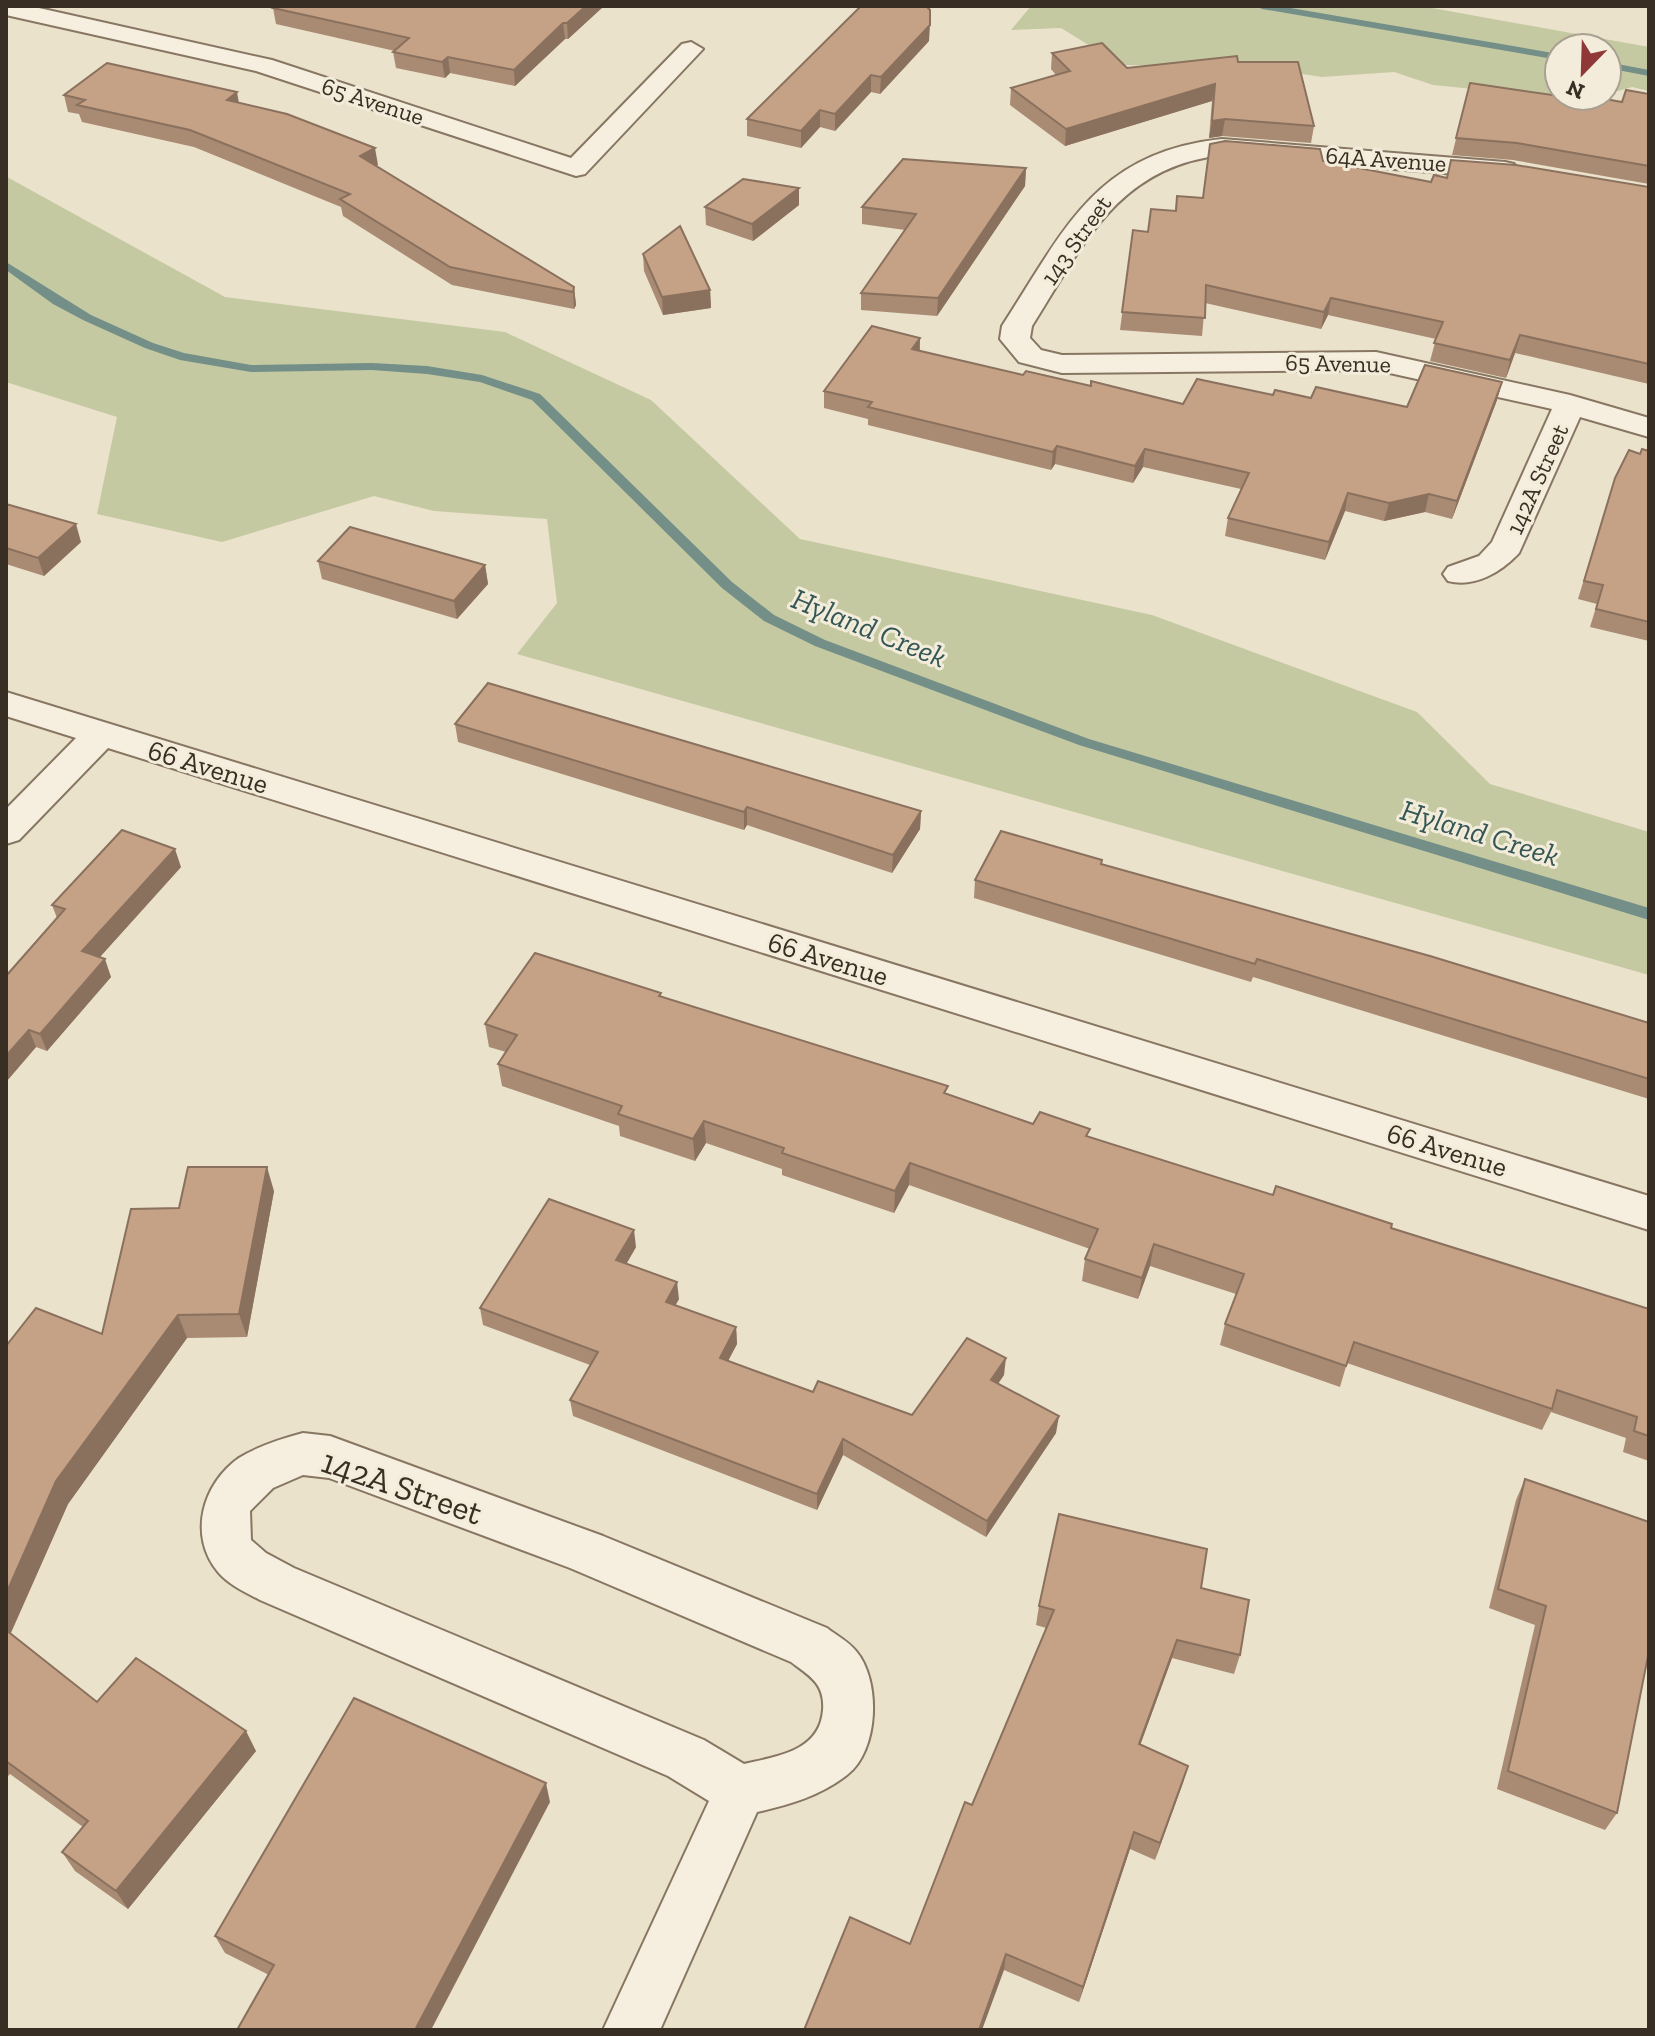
<svg xmlns="http://www.w3.org/2000/svg" width="1655" height="2036" font-family="'Zilla Slab',serif">
<rect width="100%" height="100%" fill="#ebe2cc"/>
<!-- green -->
<g fill="#c4c9a1">
<polygon points="1031,6 1421,6 1649,47 1649,91 1632,87 1607,94 1607,48 1559,48 1559,96 1598,96 1582,100 1433,85 1394,72 1322,77 1257,67 1121,65 1061,28 1011,30"/>
<polygon points="6,145 7,177 225,297 505,332 651,400 800,539 1152,615 1417,712 1490,784 1649,832 1649,975 517,654 557,603 547,519 434,511 374,496 222,542 97,514 117,417 6,382"/>
</g>
<g fill="none" stroke-linecap="round" stroke-linejoin="round">
<!-- stream -->
<g fill="#738f88" fill-rule="evenodd">
<polygon points="1257,6 1279,6 1559,54 1559,60 1262,9"/>
<polygon points="1607,62 1649,70 1649,76 1607,68"/>
<polygon points="6,262 91,315 153,343 184,353 251,365 372,363 427,366 482,375 540,394 732,582 774,615 825,640 1089,739 1649,908 1649,920 1079,745 815,646 764,621 722,588 532,400 480,382 427,374 372,370 251,372 180,360 145,348 83,320 53,304 6,270"/>
</g>
<defs>
<g id="street">
<polygon points="6,6 30,6 272,60 571,158 682,44 691,42 703,49 585,174 576,176 256,71 6,15"/>
<path d="M 1222,139 L 1505,162 L 1514,164 L 1518,170 L 1514,176 L 1505,178 L 1222,155 C 1117,167 1083,245 1032,326 L 1030,338 L 1041,350 L 1062,355 L 1376,352 L 1570,395 L 1649,418 L 1649,437 L 1580,417 L 1519,553 C 1501,572 1475,588 1448,581 L 1443,574 L 1448,567 L 1479,556 L 1492,542 L 1552,409 L 1376,370 L 1062,373 L 1019,362 L 1000,339 L 1002,326 C 1065,229 1095,153 1222,139 Z"/>
<polygon points="6,692 1649,1196 1649,1230 108,748 19,840 6,844 6,809 76,738 6,716"/>
<path d="M 303,1433 L 330,1436 L 603,1536 L 827,1628 C 836,1635 849,1642 856,1651 C 881,1680 879,1751 847,1775 C 820,1796 789,1805 757,1812 L 660,2030 L 603,2030 L 709,1801 L 668,1776 L 260,1600 C 245,1592 229,1585 218,1572 C 188,1536 202,1484 239,1458 C 258,1446 281,1439 303,1433 ZM 303,1475 L 329,1478 L 570,1568 L 791,1662 C 810,1676 825,1684 823,1710 C 820,1751 778,1756 744,1764 L 704,1740 L 294,1568 L 266,1553 L 251,1540 L 250,1511 L 273,1488 Z"/>
</g>
</defs>
<!-- street casing -->
<use href="#street" stroke="#877662" stroke-width="4"/>
<!-- street -->
<use href="#street" fill="#f6efdf" fill-rule="evenodd"/>
</g>
<!-- wall -->
<g fill="#a98a73">
<polygon points="604,6 568,39 565,39 515,86 450,73 445,78 396,68 393,52 395,51 276,24 273,8"/>
<polygon points="929,41 880,94 871,92 835,131 820,127 801,148 747,136 747,119"/>
<polygon points="1052,53 1127,68 1238,62 1314,126 1311,143 1222,136 1209,138 1212,101 1065,146 1010,105 1011,88 1056,75 1051,69"/>
<polygon points="1470,83 1552,95 1622,102 1649,94 1649,184 1513,160 1452,155"/>
<polygon points="64,95 239,103 378,165 376,166 574,287 576,305 574,309 452,285 343,216 341,207 194,147 82,122 79,114 68,112"/>
<polygon points="1323,161 1431,182 1447,178 1649,187 1649,384 1515,353 1506,378 1430,361 1436,339 1328,315 1321,329 1205,303 1202,336 1120,330 1133,230 1148,232 1175,211 1177,196 1203,198"/>
<polygon points="1026,168 1025,186 937,316 861,310 861,293 905,230 862,224 862,207"/>
<polygon points="799,188 799,205 753,241 706,225 705,207"/>
<polygon points="643,254 710,290 711,308 663,315 644,271"/>
<polygon points="920,338 920,351 1023,375 1091,386 1183,404 1273,395 1407,407 1502,382 1497,400 1452,519 1425,512 1384,521 1345,511 1325,560 1225,536 1228,518 1241,489 1143,467 1133,483 1055,464 1051,470 868,425 868,419 824,408 824,391"/>
<polygon points="1649,451 1649,641 1590,627 1597,604 1578,599 1615,478 1640,454"/>
<polygon points="6,504 81,542 44,576 6,564"/>
<polygon points="318,561 485,565 488,584 457,619 322,579"/>
<polygon points="455,724 921,811 920,829 892,873 747,825 744,830 458,742"/>
<polygon points="1102,864 1649,1023 1649,1099 1253,977 1251,982 974,898 975,880"/>
<polygon points="181,867 100,957 111,977 47,1051 36,1047 6,1082 57,918 52,905"/>
<polygon points="661,993 661,997 1033,1124 1089,1137 1273,1195 1391,1228 1649,1309 1649,1461 1623,1452 1626,1438 1551,1412 1542,1430 1347,1363 1340,1387 1220,1345 1225,1324 1236,1294 1150,1266 1138,1299 1082,1281 1085,1259 1090,1249 909,1185 894,1213 782,1175 782,1169 706,1143 695,1161 620,1136 619,1126 502,1086 498,1064 506,1052 489,1047 485,1024"/>
<polygon points="274,1191 247,1337 187,1338 68,1504 11,1633 97,1702 256,1751 128,1909 75,1871 62,1852 83,1827 10,1774 6,1778 6,1346 102,1334"/>
<polygon points="636,1247 626,1264 679,1299 675,1305 736,1327 737,1344 728,1361 813,1392 912,1415 1004,1375 998,1384 1056,1433 986,1537 843,1455 817,1510 573,1416 570,1400 590,1365 483,1325 480,1308"/>
<polygon points="1525,1479 1649,1522 1649,1667 1646,1666 1617,1813 1605,1830 1497,1789 1535,1625 1489,1608 1516,1500"/>
<polygon points="1039,1606 1240,1655 1234,1674 1172,1658 1140,1745 1188,1766 1155,1860 1130,1849 1079,2002 1004,1970 910,1944 972,1805 1046,1628 1036,1625"/>
<polygon points="550,1802 269,1975 225,1953 215,1936"/>
</g>
<!-- shaded-wall -->
<g fill="#8a715e">
<polygon points="586,6 604,6 568,39 567,23"/>
<polygon points="563,23 565,39 515,86 514,70"/>
<polygon points="930,25 929,41 880,94 881,77"/>
<polygon points="448,57 450,73 445,78 442,62"/>
<polygon points="871,75 871,92 835,131 835,114"/>
<polygon points="1215,84 1212,101 1065,146 1066,129"/>
<polygon points="237,92 240,109 227,100"/>
<polygon points="820,110 820,127 801,148 801,131"/>
<polygon points="1225,119 1222,136 1209,138 1212,121"/>
<polygon points="375,148 378,165 363,174 360,156"/>
<polygon points="1026,168 1025,186 937,316 938,298"/>
<polygon points="799,188 799,205 753,241 752,224"/>
<polygon points="574,287 576,305 574,309 573,292"/>
<polygon points="710,290 711,308 663,315 662,297"/>
<polygon points="1331,298 1328,315 1321,329 1324,312"/>
<polygon points="1520,335 1515,353 1506,378 1510,360"/>
<polygon points="920,338 919,356 912,349"/>
<polygon points="1502,382 1497,400 1452,519 1457,501"/>
<polygon points="1057,446 1055,464 1051,470 1053,452"/>
<polygon points="1145,449 1143,467 1133,483 1135,466"/>
<polygon points="1348,493 1345,511 1325,560 1329,542"/>
<polygon points="1429,494 1425,512 1384,521 1389,503"/>
<polygon points="76,524 81,542 44,576 38,558"/>
<polygon points="485,565 488,584 457,619 454,601"/>
<polygon points="747,807 747,825 744,830 744,812"/>
<polygon points="921,811 920,829 892,873 893,855"/>
<polygon points="175,849 181,867 89,969 82,951"/>
<polygon points="105,959 111,977 47,1051 40,1034"/>
<polygon points="29,1030 36,1047 6,1082 6,1056"/>
<polygon points="704,1121 706,1143 695,1161 693,1139"/>
<polygon points="910,1163 909,1185 894,1213 895,1191"/>
<polygon points="267,1167 274,1191 247,1337 239,1314"/>
<polygon points="634,1230 636,1247 619,1277 616,1260"/>
<polygon points="1154,1244 1150,1266 1138,1299 1142,1278"/>
<polygon points="677,1282 679,1299 668,1319 666,1302"/>
<polygon points="178,1315 187,1338 68,1504 7,1641 6,1639 6,1594 56,1481"/>
<polygon points="736,1327 737,1344 721,1374 720,1358"/>
<polygon points="1006,1358 1004,1375 989,1396 991,1380"/>
<polygon points="1059,1416 1056,1433 986,1537 987,1521"/>
<polygon points="843,1439 843,1455 817,1510 817,1494"/>
<polygon points="1177,1640 1172,1658 1134,1762 1139,1744"/>
<polygon points="246,1731 256,1751 128,1909 116,1891"/>
<polygon points="1188,1766 1183,1783 1155,1860 1160,1843"/>
<polygon points="546,1783 550,1802 431,2030 415,2030"/>
<polygon points="1134,1832 1130,1849 1079,2002 1083,1987"/>
<polygon points="1006,1954 1004,1970 982,2030 979,2030"/>
</g>
<!-- building -->
<g fill="#c5a186" stroke="#8a715e" stroke-width="2">
<polygon points="276,6 586,6 567,23 563,23 514,70 448,57 442,62 393,52 409,38 273,8"/>
<polygon points="861,6 926,6 930,10 930,25 881,77 871,75 835,114 820,110 801,131 747,119"/>
<polygon points="1102,43 1127,68 1237,56 1238,62 1298,62 1314,126 1225,119 1212,121 1215,84 1066,129 1011,88 1070,71 1052,53"/>
<polygon points="107,63 237,92 227,100 287,114 375,148 360,156 574,287 573,292 450,267 340,199 350,194 190,130 77,105 85,100 64,95"/>
<polygon points="1470,83 1552,95 1555,90 1559,91 1559,96 1588,96 1622,102 1626,90 1649,94 1649,166 1517,143 1456,138"/>
<polygon points="1225,141 1320,149 1323,161 1431,182 1434,175 1447,178 1451,160 1516,165 1649,187 1649,364 1520,335 1510,360 1434,343 1443,322 1331,298 1324,312 1206,285 1205,318 1122,312 1133,230 1148,232 1151,209 1176,211 1177,196 1203,198 1210,144"/>
<polygon points="903,159 1026,168 938,298 861,293 916,214 862,207"/>
<polygon points="743,179 799,188 752,224 705,207"/>
<polygon points="680,226 710,290 662,297 643,254"/>
<polygon points="872,326 920,338 912,349 1023,375 1026,371 1091,386 1091,381 1183,404 1197,379 1273,395 1275,390 1311,398 1316,387 1407,407 1425,365 1502,382 1457,501 1429,494 1389,503 1348,493 1329,542 1228,518 1249,473 1145,449 1135,466 1057,446 1053,452 868,407 872,402 824,391"/>
<polygon points="1642,449 1649,451 1649,622 1596,609 1603,585 1584,581 1615,478 1629,450 1640,454"/>
<polygon points="6,504 76,524 38,558 6,548"/>
<polygon points="350,527 485,565 454,601 318,561"/>
<polygon points="488,683 921,811 893,855 747,807 744,812 455,724"/>
<polygon points="122,830 175,849 82,951 105,959 40,1034 29,1030 6,1056 6,976 65,909 52,905"/>
<polygon points="1001,831 1102,860 1101,864 1430,956 1649,1023 1649,1079 1257,959 1255,964 975,880"/>
<polygon points="535,953 661,993 659,996 948,1086 944,1093 1033,1124 1040,1112 1090,1129 1086,1136 1273,1195 1276,1186 1392,1224 1391,1228 1649,1309 1649,1436 1634,1431 1637,1417 1557,1390 1552,1409 1354,1342 1346,1366 1225,1324 1244,1274 1154,1244 1142,1278 1085,1259 1098,1229 910,1163 895,1191 782,1153 784,1148 704,1121 693,1139 618,1114 622,1106 498,1064 517,1035 485,1024"/>
<polygon points="188,1167 267,1167 239,1314 178,1315 56,1481 6,1594 6,1346 36,1308 102,1334 131,1209 179,1208"/>
<polygon points="549,1199 634,1230 616,1260 677,1282 666,1302 736,1327 720,1358 813,1392 818,1381 912,1415 967,1338 1006,1358 991,1380 1059,1416 987,1521 843,1439 817,1494 570,1400 598,1352 480,1308"/>
<polygon points="1525,1479 1649,1522 1649,1651 1617,1813 1508,1771 1546,1606 1498,1589"/>
<polygon points="1059,1514 1207,1549 1201,1588 1249,1600 1240,1655 1177,1640 1139,1744 1188,1766 1160,1843 1134,1832 1083,1987 1006,1954 979,2030 804,2030 850,1917 910,1944 965,1802 972,1805 1054,1610 1039,1606"/>
<polygon points="6,1630 97,1702 136,1658 246,1731 116,1891 62,1852 88,1821 6,1761"/>
<polygon points="354,1698 546,1783 415,2030 237,2030 274,1965 215,1936"/>
</g>
<g text-anchor="middle" dominant-baseline="central" stroke-width="6" stroke-linejoin="round" paint-order="stroke">
<!-- far-street labels -->
<g font-size="24" fill="#392e23" stroke="#f3ecdb">
<text transform="translate(373 101) rotate(18)">65 Avenue</text>
<text transform="translate(1386 159) rotate(4)">64A Avenue</text>
<text transform="translate(1076 240) rotate(-55)">143 Street</text>
<text transform="translate(1338 363) rotate(1)">65 Avenue</text>
<text transform="translate(1537 479) rotate(-66)">142A Street</text>
</g>
<!-- street labels -->
<g font-size="28" fill="#392e23" stroke="#f3ecdb">
<text transform="translate(208 767) rotate(17)">66 Avenue</text>
<text transform="translate(828 959) rotate(17)">66 Avenue</text>
<text transform="translate(1447 1150) rotate(17)">66 Avenue</text>
</g>
<!-- water labels -->
<g font-size="30" font-style="italic" fill="#345755" stroke="#f3ecdb">
<text transform="translate(869 628) rotate(22)">Hyland Creek</text>
<text transform="translate(1480 833) rotate(17)">Hyland Creek</text>
</g>
<!-- near-street labels -->
<g font-size="34" fill="#392e23" stroke="#f3ecdb">
<text transform="translate(402 1487) rotate(19)">142A Street</text>
</g>
</g>
<!-- border -->
<rect width="1655" height="2036" fill="none" stroke="#392e23" stroke-width="16"/>
<!-- north arrow -->
<g transform="translate(1583 72) rotate(203)"><circle r="38" fill="#f3ecdb" stroke="#a9a091" stroke-width="2"/>
<path d="M0-6L14 30L0 20L-14 30Z" fill="#903838"/>
<text y="-12" font-size="22" font-weight="bold" text-anchor="middle" fill="#392e23">N</text>
</g>
</svg>
